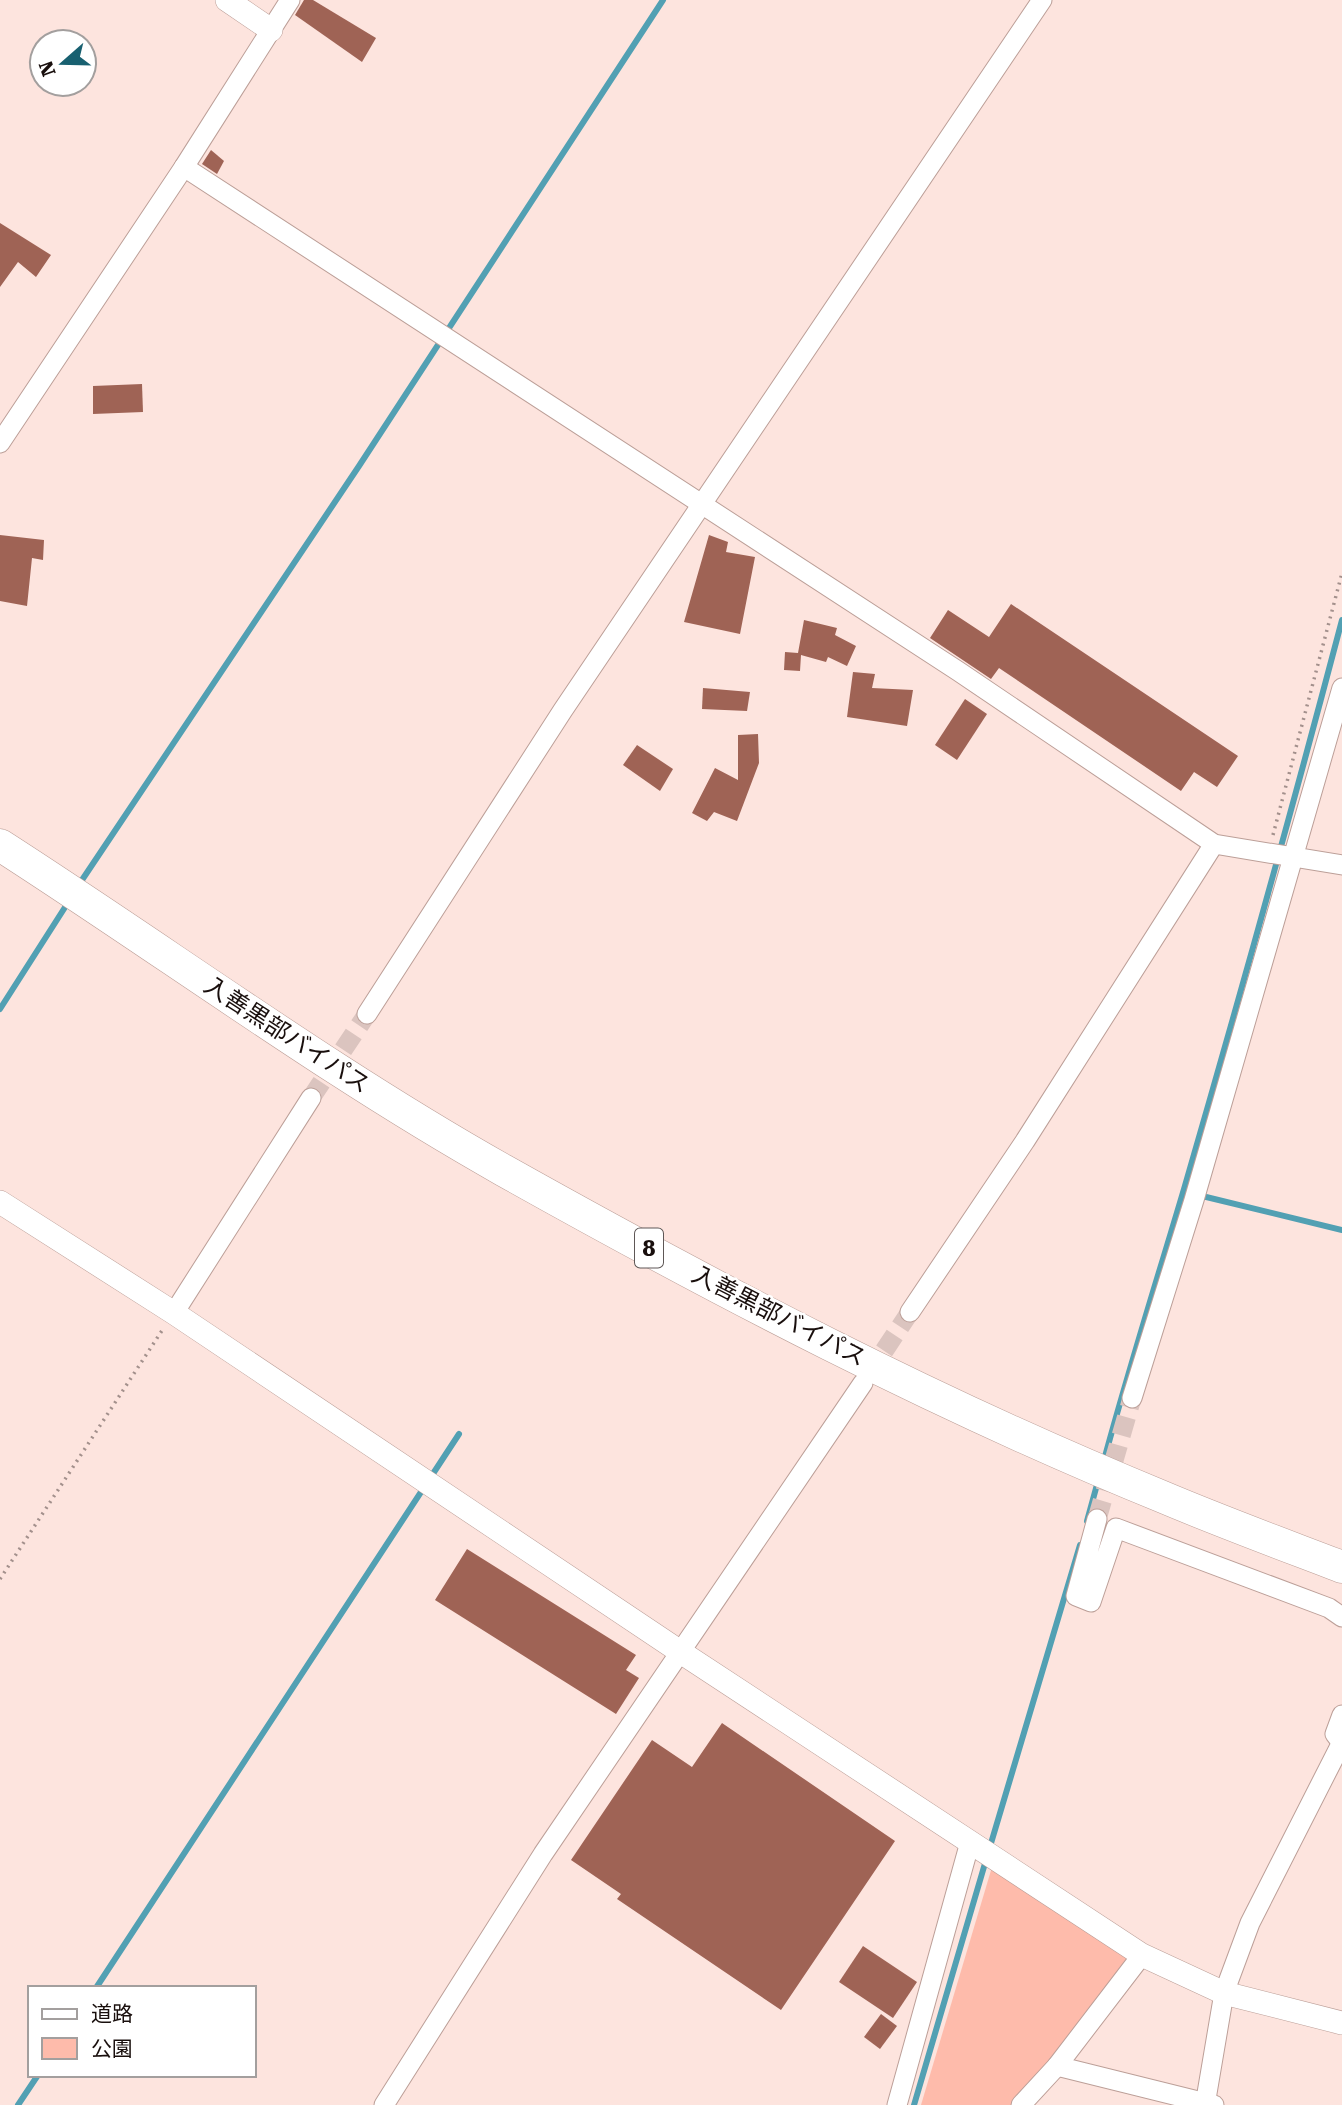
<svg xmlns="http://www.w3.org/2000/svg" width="1342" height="2105" font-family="'Roboto Serif','Noto Sans JP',serif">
<rect width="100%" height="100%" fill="#fde4de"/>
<!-- green -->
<polygon fill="#febbab" points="992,1867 1130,1958 1051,2061 1012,2105 921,2105"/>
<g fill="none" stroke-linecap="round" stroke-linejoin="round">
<!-- stream -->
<g stroke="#52a0b3" stroke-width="6">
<polyline points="78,886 359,466 663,0"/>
<polyline points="0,1009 69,901"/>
<polyline points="1198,1195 1342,1230"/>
<path d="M 1103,1464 C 1128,1371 1157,1280 1184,1189 C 1239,1000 1292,810 1342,620"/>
<polyline points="1087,1521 1098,1481"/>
<polyline points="989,1850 1080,1545"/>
<polyline points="96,1988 459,1434"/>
<polyline points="18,2105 38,2075"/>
<polyline points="914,2105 986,1860"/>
</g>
</g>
<!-- building -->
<g fill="#9f6355">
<polygon points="304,0 313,0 376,38 362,62 295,15"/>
<polygon points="211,150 224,161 217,174 202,164"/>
<polygon points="0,223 51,255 36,277 18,262 0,287"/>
<polygon points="142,384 143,412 93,414 93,386"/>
<polygon points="0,535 44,540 43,560 32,558 27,606 0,601"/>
<polygon points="709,535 728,542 726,552 755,557 740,634 684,622"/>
<polygon points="1011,604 1238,756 1217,787 1194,772 1181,791 999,668 991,679 930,638 948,610 989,637"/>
<polygon points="804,620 837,628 835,635 856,646 847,666 828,657 826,662 801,655 800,671 784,670 785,652 798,653"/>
<polygon points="853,672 875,674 872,688 913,690 907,726 847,717"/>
<polygon points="703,688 750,692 747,711 702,709"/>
<polygon points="965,699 987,714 957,760 935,745"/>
<polygon points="758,734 759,763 737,821 714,812 707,821 692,813 715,768 738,780 738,735"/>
<polygon points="637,745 673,769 660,791 623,765"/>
<polygon points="467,1549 636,1655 626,1670 639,1678 616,1714 435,1600"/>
<polygon points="722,1723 895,1841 781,2010 617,1899 621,1894 571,1860 652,1740 692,1767"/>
<polygon points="863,1946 917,1982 893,2018 839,1982"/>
<polygon points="881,2014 897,2026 880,2049 864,2037"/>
</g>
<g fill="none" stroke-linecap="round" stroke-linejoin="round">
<!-- minor-tunnel -->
<g stroke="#dbc4bf" stroke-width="19" stroke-dasharray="19 10" stroke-linecap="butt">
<polyline points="311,1098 367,1014"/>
<polyline points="868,1375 910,1312"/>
<polyline points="1097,1519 1132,1398"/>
</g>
<defs>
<g id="minor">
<polyline points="184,167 958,671 1214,844 1342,865"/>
<polyline points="0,443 184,167 290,0"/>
<polyline points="367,1014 563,710 1042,0"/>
<polyline points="910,1312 1025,1141 1214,844"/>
<polyline points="174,1313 311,1098"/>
<polyline points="1132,1398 1194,1200 1342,688"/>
<polyline points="1097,1519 1076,1596 1091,1602 1116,1528 1329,1608 1342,1617"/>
<polyline points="1342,1715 1335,1734 1342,1743"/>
<polyline points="1057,2066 1214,2105"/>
<polyline points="384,2105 543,1854 863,1383"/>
<polyline points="897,2105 970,1842"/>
<polyline points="1021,2105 1057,2066 1142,1955"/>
<polyline points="1205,2105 1224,1993 1250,1923 1342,1742"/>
</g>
<g id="tertiary">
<polyline points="227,0 271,30"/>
<polyline points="0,1202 174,1313 679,1651 1142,1955 1224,1993 1342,2023"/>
</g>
<path id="trunk" d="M 0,845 C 168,953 329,1072 503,1170 C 717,1290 937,1405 1163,1497 C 1222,1522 1282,1544 1342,1567"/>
</defs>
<!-- minor casing -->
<use href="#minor" stroke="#bc9f98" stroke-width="21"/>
<!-- tertiary casing -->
<use href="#tertiary" stroke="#bc9f98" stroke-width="24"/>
<!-- trunk casing -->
<use href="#trunk" stroke="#bc9f98" stroke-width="33"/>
<!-- path -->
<g stroke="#a3908c" stroke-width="3.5" stroke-dasharray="2 5" stroke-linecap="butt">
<polyline points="1273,835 1342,573"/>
<polyline points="0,1579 163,1329"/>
</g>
<!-- minor -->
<use href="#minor" stroke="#fff" stroke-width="19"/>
<!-- tertiary -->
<use href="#tertiary" stroke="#fff" stroke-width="23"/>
<!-- trunk -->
<use href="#trunk" stroke="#fff" stroke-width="32"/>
</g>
<g text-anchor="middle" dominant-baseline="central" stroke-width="5" stroke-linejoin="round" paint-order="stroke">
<!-- shield labels -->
<rect fill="#fff" stroke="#5e5756" stroke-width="2" x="635" y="1228.5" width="28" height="39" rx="5"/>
<g font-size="23" font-weight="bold" fill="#190f0d">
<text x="649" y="1248">8</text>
</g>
<!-- street labels -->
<g font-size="24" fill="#190f0d" stroke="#fff">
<text transform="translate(287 1035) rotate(33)">入善黒部バイパス</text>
<text transform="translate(779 1316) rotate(27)">入善黒部バイパス</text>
</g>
</g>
<!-- legend -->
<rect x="28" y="1986" width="228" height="91" fill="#ffffff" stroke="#a39f9e" stroke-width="2"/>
<rect x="42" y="2009" width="35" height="10" fill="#ffffff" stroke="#a39f9e" stroke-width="2"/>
<text x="91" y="2021" font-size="21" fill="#190f0d">道路</text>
<rect x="42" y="2038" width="35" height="21" fill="#febbab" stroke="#a39f9e" stroke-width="2"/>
<text x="91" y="2056" font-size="21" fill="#190f0d">公園</text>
<!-- north arrow -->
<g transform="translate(63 63) rotate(250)"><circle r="33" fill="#ffffff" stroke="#a39f9e" stroke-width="2"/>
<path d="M0-5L12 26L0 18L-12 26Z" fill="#186070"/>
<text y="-10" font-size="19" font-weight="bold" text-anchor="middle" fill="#190f0d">N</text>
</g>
</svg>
